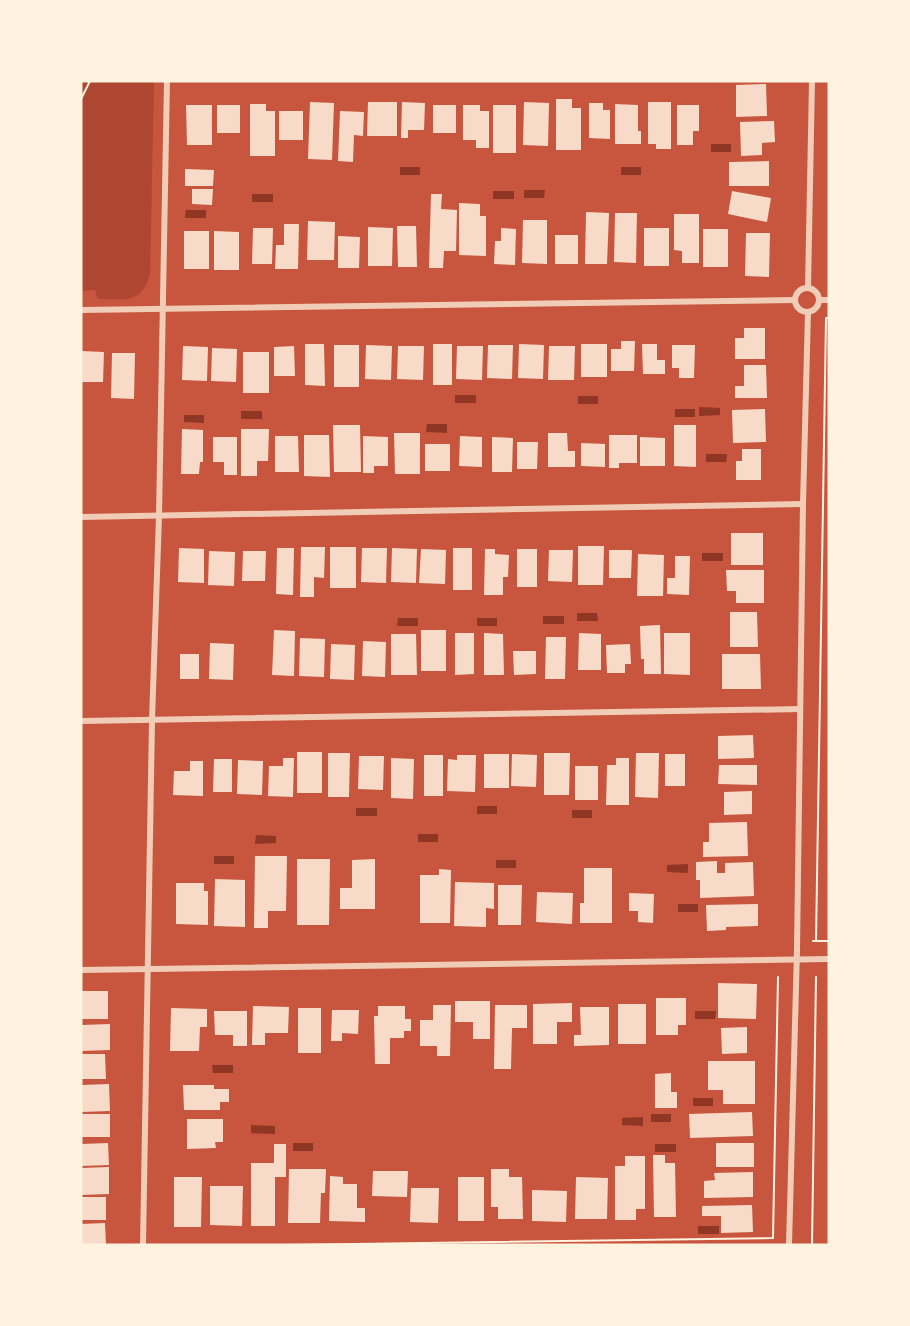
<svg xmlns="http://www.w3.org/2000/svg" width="910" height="1326" font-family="'Exo 2',sans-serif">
<rect width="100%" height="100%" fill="#c8553d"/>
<!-- green -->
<path fill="#ae4732" d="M 81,81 L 154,81 L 150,275 C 140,305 125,299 98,299 L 95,290 L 81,291 Z"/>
<!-- water -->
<g fill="#8f3625">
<rect x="711" y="144" width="20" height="8"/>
<rect x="400" y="167" width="20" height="8"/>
<rect x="621" y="167" width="20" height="8"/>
<polygon points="524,190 545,190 544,198 524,198"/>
<rect x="493" y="191" width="21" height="8"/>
<rect x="252" y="194" width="21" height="8"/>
<polygon points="186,210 206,210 206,218 185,218"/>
<rect x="455" y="395" width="21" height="8"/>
<rect x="578" y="396" width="20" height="8"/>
<polygon points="699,407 720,408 720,415 699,416"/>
<rect x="675" y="409" width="20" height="8"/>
<rect x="241" y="411" width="21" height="8"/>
<polygon points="184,415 204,415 204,423 184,422"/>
<polygon points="427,424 447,424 447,433 426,432"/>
<polygon points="706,454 727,454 726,462 706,462"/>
<rect x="702" y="553" width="21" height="8"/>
<polygon points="577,613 597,613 598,621 577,621"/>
<rect x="543" y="616" width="21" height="8"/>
<polygon points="398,618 418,618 418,626 397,626"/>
<rect x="477" y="618" width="20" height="8"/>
<rect x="477" y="806" width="20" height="8"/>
<rect x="356" y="808" width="21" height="8"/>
<rect x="572" y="810" width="20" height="8"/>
<rect x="418" y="834" width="20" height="8"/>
<polygon points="256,835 276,836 276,843 255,844"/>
<rect x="214" y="856" width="20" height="8"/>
<rect x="496" y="860" width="20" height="8"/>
<polygon points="688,864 688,873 667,872 667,865"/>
<rect x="678" y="904" width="20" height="8"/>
<polygon points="695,1011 716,1011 715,1019 695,1019"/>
<polygon points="212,1065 233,1065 233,1073 213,1073"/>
<rect x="693" y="1098" width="20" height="8"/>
<rect x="651" y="1114" width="20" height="8"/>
<polygon points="643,1117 643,1126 622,1125 622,1118"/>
<polygon points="251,1125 275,1126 275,1134 251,1133"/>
<rect x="293" y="1143" width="20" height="8"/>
<rect x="655" y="1144" width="21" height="8"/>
<rect x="698" y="1226" width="21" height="8"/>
</g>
<!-- building -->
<g fill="#f7dbc8">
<polygon points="766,84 767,116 736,117 736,85"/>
<polygon points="556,99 572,99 572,108 581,108 581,150 556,150"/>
<polygon points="310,102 334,103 332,160 308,159"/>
<polygon points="368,102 397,102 397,136 367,136"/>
<polygon points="402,102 425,103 424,130 408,130 408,138 401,138"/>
<polygon points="524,102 549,103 548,146 523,145"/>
<polygon points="648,102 671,102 671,149 656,149 656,144 648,144"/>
<polygon points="589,103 603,103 603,110 610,110 610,139 589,138"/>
<polygon points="250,104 266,104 266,111 275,111 275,156 250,156"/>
<polygon points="615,104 638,105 638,131 641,131 641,144 615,144"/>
<polygon points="186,105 212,105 212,145 187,145"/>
<rect x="217" y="105" width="23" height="28"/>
<rect x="433" y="105" width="23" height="28"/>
<polygon points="463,105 480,105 480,111 489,111 489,148 476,148 476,140 463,140"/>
<rect x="493" y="105" width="23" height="48"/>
<polygon points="677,105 699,105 699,131 693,131 693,145 677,145"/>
<rect x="279" y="111" width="24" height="29"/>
<polygon points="340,111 364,112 363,136 354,135 353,162 338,161"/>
<polygon points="774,121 775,142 762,143 762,155 741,156 740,122"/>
<polygon points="769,161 769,186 729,186 729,162"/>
<polygon points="185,169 214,170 213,186 185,186"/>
<polygon points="192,189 213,189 212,205 192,204"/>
<polygon points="732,191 771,198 767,222 728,214"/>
<polygon points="431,194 442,194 441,209 457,210 456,251 444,251 443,268 429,268"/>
<polygon points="459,203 480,204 480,216 486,216 486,256 459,255"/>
<polygon points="586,212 609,213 607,264 585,264"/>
<polygon points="615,213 637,213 636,263 614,262"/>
<polygon points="674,214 699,214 699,263 682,263 682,251 674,250"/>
<polygon points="523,220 547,220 547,264 522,263"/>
<polygon points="308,221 335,222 334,260 307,260"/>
<polygon points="284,224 299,224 298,269 275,269 276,245 284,245"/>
<polygon points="397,226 416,226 417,267 398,267"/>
<polygon points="368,227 393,228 392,266 368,266"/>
<polygon points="253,228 273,228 272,264 252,264"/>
<polygon points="501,228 516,229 515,265 494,264 495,241 501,241"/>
<rect x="644" y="228" width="25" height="38"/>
<rect x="703" y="229" width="25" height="38"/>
<rect x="184" y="231" width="25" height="38"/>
<polygon points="214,231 239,232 239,270 214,270"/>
<polygon points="746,233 770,233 769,277 745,276"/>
<rect x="555" y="235" width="23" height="29"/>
<polygon points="338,236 360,237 359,268 338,268"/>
<polygon points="744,328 765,328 765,359 735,359 735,338 744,338"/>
<polygon points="621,341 635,341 634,371 611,371 611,349 621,349"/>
<polygon points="305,344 324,344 325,386 305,385"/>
<rect x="433" y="344" width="19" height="41"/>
<polygon points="519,344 544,345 543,379 518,378"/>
<rect x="581" y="344" width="26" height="33"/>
<polygon points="642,344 657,344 657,360 665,360 665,374 643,374"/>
<rect x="334" y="345" width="25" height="42"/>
<polygon points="366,345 392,346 391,380 365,379"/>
<polygon points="488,345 513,345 512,379 487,378"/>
<polygon points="672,345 695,345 694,378 679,378 679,368 672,368"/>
<polygon points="183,346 208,347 207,381 182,380"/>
<polygon points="294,346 295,376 274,376 274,347"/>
<polygon points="398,346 424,346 423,380 397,379"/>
<polygon points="457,346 483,346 482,380 456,379"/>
<polygon points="549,346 575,346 574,380 548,380"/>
<polygon points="212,348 237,349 236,382 211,381"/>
<polygon points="81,351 104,352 103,382 81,382"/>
<rect x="243" y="352" width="26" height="41"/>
<polygon points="112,353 135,353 134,399 111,398"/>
<polygon points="744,365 766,365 767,398 735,398 735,386 744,386"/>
<polygon points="765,409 766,442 733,443 732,410"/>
<polygon points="333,425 360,425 361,472 334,472"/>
<polygon points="674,425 696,425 696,467 674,466"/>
<polygon points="182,429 203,430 203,462 200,462 199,474 181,474"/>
<polygon points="241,429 269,429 268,461 257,461 257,476 241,476"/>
<polygon points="394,433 420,433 420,474 395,474"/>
<polygon points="548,433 567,433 568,451 575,451 575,467 548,467"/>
<polygon points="304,435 329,435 330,477 304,476"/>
<polygon points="609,435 637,435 637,463 619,463 619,468 609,468"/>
<polygon points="275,436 298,436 299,472 275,472"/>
<polygon points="363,436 388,437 388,466 374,466 374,473 363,473"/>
<polygon points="460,436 482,437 482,467 459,466"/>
<polygon points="213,437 237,437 237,475 224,475 224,462 213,462"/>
<polygon points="492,437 513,438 512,472 492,472"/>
<polygon points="640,437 665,438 665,466 640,466"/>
<polygon points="517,442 538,442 537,469 517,469"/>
<polygon points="581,443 605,444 605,467 581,466"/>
<rect x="425" y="444" width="25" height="27"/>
<polygon points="742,449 761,449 761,480 736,480 736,461 742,461"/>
<rect x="731" y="533" width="32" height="32"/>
<polygon points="578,546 604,546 603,585 578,585"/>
<polygon points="301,547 325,547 324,578 314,577 314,597 300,597"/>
<rect x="330" y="547" width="26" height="41"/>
<polygon points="179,548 204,549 204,583 178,582"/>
<polygon points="277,548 294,548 293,595 276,594"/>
<polygon points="362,548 387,548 386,583 361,582"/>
<polygon points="392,548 417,549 416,583 391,582"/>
<rect x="453" y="548" width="19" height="42"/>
<polygon points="421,549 446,550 445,584 419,583"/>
<polygon points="485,549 495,549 495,554 509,555 508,577 503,577 503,595 484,595"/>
<rect x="517" y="549" width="20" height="38"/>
<polygon points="549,550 573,550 572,582 548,581"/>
<polygon points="609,550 632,550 631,578 609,578"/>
<polygon points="209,551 235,552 234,586 208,585"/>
<polygon points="243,551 266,551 265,581 242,581"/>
<polygon points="638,554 664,555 663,596 637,596"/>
<polygon points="675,556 690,556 689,595 667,594 667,578 675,578"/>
<polygon points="726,570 764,570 764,603 736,603 736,591 727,591"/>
<polygon points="730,612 757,612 758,647 730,647"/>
<polygon points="660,625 661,674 644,674 644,659 641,659 640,626"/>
<polygon points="274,630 295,631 294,676 272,675"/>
<rect x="421" y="630" width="25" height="41"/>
<polygon points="455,633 474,633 474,674 455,675"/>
<polygon points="484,633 503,634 504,675 484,675"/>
<polygon points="579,633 601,634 601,670 578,670"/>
<polygon points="664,633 690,633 690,675 664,674"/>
<polygon points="391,634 416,634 417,675 391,675"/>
<polygon points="546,637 566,637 565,679 545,679"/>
<polygon points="300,638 325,639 324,677 299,676"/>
<polygon points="363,641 386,642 385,677 362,676"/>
<polygon points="210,643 234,644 233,680 209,679"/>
<polygon points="331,644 355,645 354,680 330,679"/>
<polygon points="630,644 631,664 625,664 625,673 607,673 606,645"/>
<polygon points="513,651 536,651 536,674 514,675"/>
<rect x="180" y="654" width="19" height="25"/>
<polygon points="722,654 760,654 761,689 722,689"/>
<polygon points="753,735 754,758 718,759 718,736"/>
<rect x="297" y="752" width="25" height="41"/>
<polygon points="328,753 350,753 349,797 328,797"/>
<polygon points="544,753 570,753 569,795 544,795"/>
<polygon points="636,753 659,753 658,798 635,797"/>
<rect x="484" y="754" width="25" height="34"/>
<polygon points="512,754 537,755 536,787 511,786"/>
<rect x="665" y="754" width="20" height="32"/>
<rect x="424" y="755" width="19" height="41"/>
<polygon points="457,755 476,755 475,792 447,791 448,759 457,760"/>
<polygon points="359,756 384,756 383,790 358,789"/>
<polygon points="283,758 294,758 293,797 268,796 269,766 283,766"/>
<polygon points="391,758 414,759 413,799 391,798"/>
<polygon points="616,758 629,758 629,805 606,805 607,765 616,765"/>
<polygon points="214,759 232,759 232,792 213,792"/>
<polygon points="238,760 263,761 262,795 237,794"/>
<polygon points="190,761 203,761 203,796 173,795 174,771 190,771"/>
<polygon points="719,765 757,765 757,785 718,784"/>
<rect x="575" y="766" width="23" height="34"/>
<polygon points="752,791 752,814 724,815 724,792"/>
<polygon points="747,822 748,856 703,857 703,842 709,842 709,823"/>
<polygon points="255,856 287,856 286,911 268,911 268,928 254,928"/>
<polygon points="297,859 330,859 329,925 297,925"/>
<polygon points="375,859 375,909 340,909 340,888 352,888 352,860"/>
<polygon points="717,861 717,873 725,873 725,863 753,862 754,896 700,898 700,880 696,880 696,862"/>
<polygon points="584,868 612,868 612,923 580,923 580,903 584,903"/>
<polygon points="439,869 451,870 450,923 420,923 420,875 439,875"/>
<polygon points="215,879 245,880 245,927 214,926"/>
<polygon points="455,882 494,883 494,909 486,908 486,927 454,926"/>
<polygon points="176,883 204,883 204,891 208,891 208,925 176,924"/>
<polygon points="498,885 522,885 521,925 498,925"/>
<polygon points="537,892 573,893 572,924 536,922"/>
<polygon points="629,893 654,894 653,923 638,922 638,911 629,911"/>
<polygon points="758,904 758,926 726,927 726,930 707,931 706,905"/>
<polygon points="718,983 757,984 756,1019 718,1018"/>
<rect x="81" y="991" width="27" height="28"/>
<polygon points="656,998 686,998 686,1025 678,1025 678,1035 656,1035"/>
<polygon points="455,1001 490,1001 490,1039 473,1039 473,1022 455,1022"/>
<polygon points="572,1003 572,1022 557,1022 557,1044 533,1044 533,1004"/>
<rect x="618" y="1004" width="28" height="40"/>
<polygon points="433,1005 451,1005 450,1056 437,1056 437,1046 420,1046 420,1020 433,1020"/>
<polygon points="495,1005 527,1005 527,1028 512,1028 511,1069 494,1069"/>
<polygon points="253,1006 289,1007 288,1033 265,1033 265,1045 252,1045"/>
<polygon points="378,1006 405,1006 405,1019 411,1019 411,1031 404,1031 404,1038 390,1038 390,1064 375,1064 374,1016 378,1016"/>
<polygon points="580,1007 609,1007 609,1045 574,1046 574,1035 581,1035"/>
<polygon points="171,1008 207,1009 207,1027 200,1027 199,1051 170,1051"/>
<rect x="298" y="1008" width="23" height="45"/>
<polygon points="332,1010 359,1010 358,1034 342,1033 342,1041 331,1041"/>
<polygon points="214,1011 247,1011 247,1046 233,1046 233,1035 215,1035"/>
<polygon points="110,1024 110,1050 81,1051 81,1025"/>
<polygon points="747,1027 747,1053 722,1054 721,1028"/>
<polygon points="81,1054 105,1054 106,1079 81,1079"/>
<polygon points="708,1061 755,1061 755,1104 723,1104 723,1090 708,1090"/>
<polygon points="671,1073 671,1092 677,1092 677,1108 655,1108 655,1074"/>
<polygon points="109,1084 110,1111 81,1112 81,1085"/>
<polygon points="183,1085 214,1085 214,1089 229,1089 229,1102 220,1102 220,1110 184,1110"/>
<polygon points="752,1112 753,1136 690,1138 689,1114"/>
<rect x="81" y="1114" width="29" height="23"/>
<polygon points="187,1119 223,1119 223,1142 215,1142 216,1148 187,1149"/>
<polygon points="108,1143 109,1165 81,1166 81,1144"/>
<rect x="716" y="1143" width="38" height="24"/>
<polygon points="274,1144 286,1144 286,1177 275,1177 275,1226 251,1226 251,1163 274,1163"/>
<polygon points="653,1155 665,1155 665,1163 675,1163 676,1217 654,1217"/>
<polygon points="625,1156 645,1156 645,1209 636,1209 636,1220 615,1220 615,1166 625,1166"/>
<polygon points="109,1167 109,1194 81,1195 81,1168"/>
<polygon points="289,1169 326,1169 325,1193 321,1193 320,1223 288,1223"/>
<polygon points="491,1169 509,1169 509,1177 522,1177 523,1219 498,1219 498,1207 491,1207"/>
<polygon points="373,1171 408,1171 407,1197 372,1196"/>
<polygon points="753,1172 753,1197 704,1198 704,1181 715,1180 714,1173"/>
<polygon points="330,1176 343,1177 343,1184 357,1184 357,1208 365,1208 365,1222 329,1221"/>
<polygon points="174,1177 202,1177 201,1227 174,1227"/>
<rect x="458" y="1177" width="26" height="44"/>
<polygon points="576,1177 608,1178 607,1219 575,1219"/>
<polygon points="210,1186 243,1186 242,1226 210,1225"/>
<polygon points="411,1188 439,1188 438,1223 410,1222"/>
<polygon points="532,1190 567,1191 566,1222 532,1221"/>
<rect x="81" y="1197" width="25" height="23"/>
<polygon points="752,1205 753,1232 721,1233 721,1216 702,1216 702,1206"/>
<polygon points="105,1223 106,1245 81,1245 81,1224"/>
</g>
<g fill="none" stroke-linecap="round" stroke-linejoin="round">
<!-- path -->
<g stroke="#fff3e0" stroke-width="2">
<polyline points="81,99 90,81"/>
<polyline points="813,941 829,941"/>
<polyline points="816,941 826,318 829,318"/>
<polyline points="286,1245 773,1238 778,977"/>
<polyline points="812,1245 816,977"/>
</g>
<!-- minor -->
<g stroke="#f1ccb7" stroke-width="6">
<circle cx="807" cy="300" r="12"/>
<polyline points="808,288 812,81"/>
<polyline points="820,300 829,300"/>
<polyline points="81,310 795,300"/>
<polyline points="81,517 803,504"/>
<polyline points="81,721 800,709"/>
<polyline points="81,970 829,959"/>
<polyline points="143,1245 152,720 159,516 167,81"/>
<polyline points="789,1245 797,950 803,504 808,312"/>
</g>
</g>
<!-- border -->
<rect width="910" height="1326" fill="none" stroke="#fff3e0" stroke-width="165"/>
</svg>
